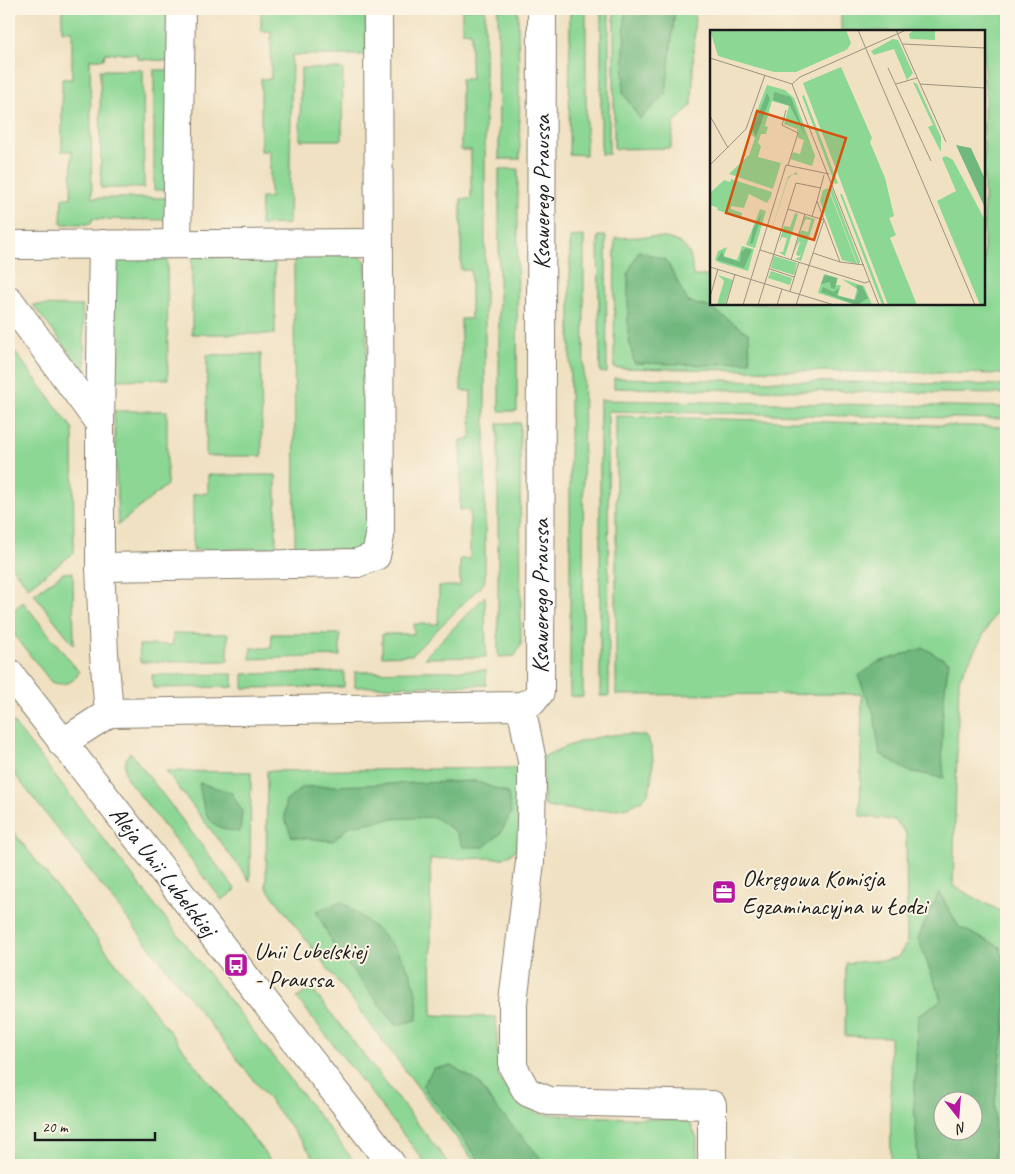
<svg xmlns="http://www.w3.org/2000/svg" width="1015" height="1174" font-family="Caveat,sans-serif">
<rect width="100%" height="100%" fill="#fcf5e5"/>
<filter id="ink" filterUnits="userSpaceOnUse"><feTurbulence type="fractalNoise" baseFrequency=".02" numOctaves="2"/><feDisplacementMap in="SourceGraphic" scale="10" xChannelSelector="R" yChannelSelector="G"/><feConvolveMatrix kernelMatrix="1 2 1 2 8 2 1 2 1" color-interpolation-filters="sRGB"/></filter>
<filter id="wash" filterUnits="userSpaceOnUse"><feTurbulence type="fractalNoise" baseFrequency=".0096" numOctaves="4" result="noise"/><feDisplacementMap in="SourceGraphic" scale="20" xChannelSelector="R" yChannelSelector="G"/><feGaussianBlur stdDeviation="1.12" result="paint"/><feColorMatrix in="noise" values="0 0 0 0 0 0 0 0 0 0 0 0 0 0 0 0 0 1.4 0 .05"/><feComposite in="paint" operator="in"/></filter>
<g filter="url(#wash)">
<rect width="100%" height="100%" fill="#f0e1c2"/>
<!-- green -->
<g fill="#8cd794" stroke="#547a58" fill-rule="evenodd">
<polygon points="62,9 170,9 169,61 138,59 137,54 105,53 104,59 90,59 92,198 171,198 171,220 92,219 91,224 61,224 62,198 71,198 72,151 62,151 62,79 72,79 72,31 62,31"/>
<polygon points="261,9 366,9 366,55 292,55 289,224 260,225 261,198 270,198 270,151 261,151 261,79 271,79 271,31 261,31"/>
<polygon points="462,9 485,9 485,577 484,583 412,655 382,656 382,634 414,634 414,624 438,624 439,586 460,586 460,559 470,559 470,510 460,510 461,440 471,439 471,391 461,391 461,319 471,319 471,270 461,270 461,199 471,199 471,150 461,150 461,79 471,79 471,32 462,31"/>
<polygon points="498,9 518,9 520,159 499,159"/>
<polygon points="570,9 586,9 586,155 569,154"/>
<rect x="601" y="9" width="8" height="145"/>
<polygon points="614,9 695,9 692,105 674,123 671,148 614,149"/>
<path d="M 841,9 L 1006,9 L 1006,374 L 614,368 L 615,238 C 637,238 677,230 689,253 C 692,259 692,269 693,276 L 711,276 L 711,304 L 984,304 L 984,107 L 986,95 L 984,81 L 984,31 L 841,31 Z"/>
<polygon points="301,68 343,69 342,140 300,140"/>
<polygon points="100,70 143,70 144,188 101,188"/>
<rect x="154" y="70" width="17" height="120"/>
<polygon points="499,169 518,169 517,411 499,411"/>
<polygon points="584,236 583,697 570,696 570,237"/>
<polygon points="598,236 606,236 607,373 600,372"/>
<polygon points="357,254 366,261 369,551 295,548 294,258"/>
<polygon points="111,257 167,257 168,379 114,380"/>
<polygon points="192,257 275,258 275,334 192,334"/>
<polygon points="33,305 82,306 86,374"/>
<polygon points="9,344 73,429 74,553 28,587 9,563"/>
<polygon points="261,354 262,456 206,456 207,355"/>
<polygon points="614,378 1006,385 1006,394 614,388"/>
<polygon points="600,400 1006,407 1006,419 608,411 609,696 600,696"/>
<polygon points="114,411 167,411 167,485 118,525"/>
<path d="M 616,416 L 1006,427 L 1006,594 L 959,679 L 953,886 L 1006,914 L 1006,1165 L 891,1165 L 890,1037 L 845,1036 L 846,963 L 886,960 L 898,957 L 907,943 L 906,833 L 895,820 L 860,816 L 862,694 L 616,695 ZM 942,1102 L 972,1102 L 972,1132 L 942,1132 Z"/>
<polygon points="498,423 520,423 521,645 515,656 498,657"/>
<polygon points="208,475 276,475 276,548 193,550 193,494 208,493"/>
<polygon points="73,572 74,645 34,594 63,573"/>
<polygon points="485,596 486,657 424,658"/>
<path d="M 23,602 L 79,672 C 74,684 62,686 51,682 L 9,628 L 9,614 Z"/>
<polygon points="173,633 228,634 228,661 140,662 139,645 173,645"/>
<polygon points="272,634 340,634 340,656 250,659 251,648 271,648"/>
<polygon points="486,670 486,685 355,687 355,672"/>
<polygon points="344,672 344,687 243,688 243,674"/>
<polygon points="233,674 233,687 153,688 152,675"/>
<polygon points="9,717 357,1165 320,1165 9,767"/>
<path d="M 625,734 L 646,736 C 653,747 654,759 652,773 C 651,782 651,792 644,798 C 626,816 578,809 553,808 L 544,806 L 543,757 C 568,744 596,735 625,734 Z"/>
<path d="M 130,752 L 236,890 L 222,900 L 127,779 C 123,769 124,761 130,752 Z"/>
<polygon points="516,768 521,770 521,830 515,851 504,858 430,859 432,1015 496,1017 499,1078 522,1106 539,1114 676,1120 690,1123 697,1138 697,1165 477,1165 266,887 267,771"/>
<polygon points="166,771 251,772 250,881"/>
<polygon points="9,826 274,1165 9,1165"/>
<polygon points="311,988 450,1165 427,1165 297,998"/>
</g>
<!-- forest -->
<g fill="#71b87e" stroke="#466a4d" fill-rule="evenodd">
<polygon points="625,9 675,9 666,94 640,119 623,93"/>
<polygon points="639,251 666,260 688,302 712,308 749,334 750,361 711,365 634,363 628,334 628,273"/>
<path d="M 924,648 L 949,662 C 942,703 940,736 944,778 L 908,771 L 880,754 L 874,714 L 858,676 L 879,662 Z"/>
<polygon points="475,781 508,793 511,813 500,834 484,847 463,847 456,832 434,817 389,819 350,826 333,841 292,837 285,819 285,802 303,787"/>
<path d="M 199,783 L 231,792 L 242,811 L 240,832 C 206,829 204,813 199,783 Z"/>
<path d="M 939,892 L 959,927 L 1000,947 C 1015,990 999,1058 995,1104 C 994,1124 995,1145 995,1165 L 918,1165 L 914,1102 L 918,1016 L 941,1000 L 918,938 ZM 942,1102 L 972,1102 L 972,1132 L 942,1132 Z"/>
<path d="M 342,902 C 384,933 422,963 417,1020 L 396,1025 L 336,950 L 316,911 Z"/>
<polygon points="452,1066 478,1082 494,1105 547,1165 483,1165 422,1086 434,1068"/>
</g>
</g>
<g filter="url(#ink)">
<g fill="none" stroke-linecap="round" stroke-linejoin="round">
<defs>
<g id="minor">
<polyline points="177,244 181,9"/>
<polyline points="9,245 379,243"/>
<polyline points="9,300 100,424 100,567 104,654 109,713"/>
<polyline points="100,424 103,244"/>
<polyline points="100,567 357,563 376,556 380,536 378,9"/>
<path id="s1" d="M 9,673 L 392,1165"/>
<polyline points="521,706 532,761 532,781 530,862 513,1002 513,1067 527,1092 549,1101 712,1105 712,1165"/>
<path id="s2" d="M 62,743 L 109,713 L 521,706 L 533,701 L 540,692 L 542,9"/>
</g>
</defs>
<!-- minor casing -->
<use href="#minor" stroke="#867e6f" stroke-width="30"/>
<!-- minor -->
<use href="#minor" stroke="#fff" stroke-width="28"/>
</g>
</g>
<!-- icons -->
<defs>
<symbol id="office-square" viewBox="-11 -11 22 22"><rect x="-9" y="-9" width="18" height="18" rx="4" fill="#b5179e" stroke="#fcf5e5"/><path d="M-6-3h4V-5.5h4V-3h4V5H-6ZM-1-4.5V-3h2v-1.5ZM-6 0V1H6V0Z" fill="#fff"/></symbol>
<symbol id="bus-square" viewBox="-11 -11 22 22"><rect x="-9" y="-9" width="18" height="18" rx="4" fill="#b5179e" stroke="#fcf5e5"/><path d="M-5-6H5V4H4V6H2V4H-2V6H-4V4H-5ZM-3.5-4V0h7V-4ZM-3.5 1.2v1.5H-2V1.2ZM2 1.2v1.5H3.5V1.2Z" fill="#fff"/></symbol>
</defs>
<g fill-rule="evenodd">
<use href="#office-square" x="710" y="878" width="28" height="28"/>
<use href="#bus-square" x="222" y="951" width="28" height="28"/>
</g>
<g text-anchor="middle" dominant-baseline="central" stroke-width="4" stroke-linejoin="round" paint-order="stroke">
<!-- street labels -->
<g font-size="24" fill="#1c1c1c" stroke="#fcf5e5">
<text stroke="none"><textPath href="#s2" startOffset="992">Ksawerego Praussa</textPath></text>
<text stroke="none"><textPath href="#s2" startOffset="588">Ksawerego Praussa</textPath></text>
<text stroke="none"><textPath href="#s1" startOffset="251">Aleja Unii Lubelskiej</textPath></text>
</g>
<!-- poi labels -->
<g font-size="24" fill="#1c1c1c" stroke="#fcf5e5" text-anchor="start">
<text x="742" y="878">Okręgowa Komisja<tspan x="742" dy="28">Egzaminacyjna w Łodzi</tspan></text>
<text x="254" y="951">Unii Lubelskiej<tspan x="254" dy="28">- Praussa</tspan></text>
</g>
</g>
<!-- overview -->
<g transform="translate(710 30)">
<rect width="275" height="275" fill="#f0e1c2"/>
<path d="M 0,0 L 136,0 L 141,13 L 137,20 L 135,17 L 136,20 L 86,42 L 64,42 L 8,26 ZM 204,0 L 225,0 L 225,10 L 200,9 L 199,4 ZM 183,9 L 188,10 L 203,43 L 197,50 L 184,19 L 164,25 L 161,21 ZM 131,37 L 162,108 L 160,112 L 175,148 L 184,186 L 179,188 L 186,205 L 180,208 L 207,275 L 178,275 L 93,53 ZM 203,52 L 207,54 L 231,107 L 231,122 L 218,97 L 223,95 ZM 57,55 L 75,60 L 84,68 L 105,126 L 102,136 L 80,129 L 83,122 L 90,124 L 94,110 L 88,108 L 87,99 L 74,94 L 79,76 L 62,71 L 55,96 L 58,97 L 56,104 L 51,104 L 48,113 L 51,116 L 48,127 L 71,133 L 63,159 L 19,144 L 39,125 L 45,108 L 39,102 ZM 94,65 L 128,153 L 125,154 L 92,66 ZM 236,126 L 243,130 L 275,190 L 275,275 L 270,275 L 227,171 L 246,161 L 232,128 ZM 86,142 L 88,145 L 83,144 L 78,149 L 55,220 L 78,147 ZM 21,149 L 62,162 L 59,174 L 60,167 L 57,173 L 39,164 L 34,178 L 21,176 L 21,179 L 32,183 L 31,188 L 7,180 L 8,178 L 0,175 L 0,163 L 14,150 L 20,152 ZM 118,158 L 147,234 L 132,230 L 110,171 L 113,160 ZM 122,158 L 150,232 L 148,235 L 119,159 ZM 130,164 L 132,164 L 175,275 L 172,275 ZM 50,179 L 56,181 L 45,218 L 36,215 ZM 85,183 L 88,184 L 75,226 L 69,222 L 73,222 L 77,208 L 72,207 L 69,213 L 74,196 L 80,197 ZM 95,186 L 105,189 L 91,231 L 85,229 L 90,227 L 92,222 L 90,226 L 86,225 L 90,213 L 94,214 L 89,212 L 84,222 L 91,200 L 98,202 L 101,190 L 96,189 L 91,200 ZM 32,216 L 44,219 L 38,241 L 4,231 L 9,232 L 5,230 L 8,221 L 17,217 L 14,226 L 27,230 ZM 64,226 L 87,233 L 84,245 L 61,238 ZM 61,241 L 82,248 L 80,255 L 58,248 ZM 114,244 L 128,248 L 126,255 L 131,255 L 128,265 L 144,270 L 147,259 L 132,249 L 154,256 L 162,275 L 145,275 L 108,263 ZM 8,245 L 23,250 L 15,275 L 7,275 L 14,251 Z" fill="#8cd794"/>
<path d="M 64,62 L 81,67 L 95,105 L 80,76 L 63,70 ZM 57,63 L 60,69 L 46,107 L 42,99 ZM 246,115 L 261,118 L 275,149 L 275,178 ZM 52,183 L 43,213 L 40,214 L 43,199 ZM 36,218 L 42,220 L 34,238 L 7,230 L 12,221 L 14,227 L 30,232 L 31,222 ZM 115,245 L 127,248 L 125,259 L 121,258 L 120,252 L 111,254 ZM 146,255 L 152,256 L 158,268 L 147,275 L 111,262 L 113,257 L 123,262 L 129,258 L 127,266 L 145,270 L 148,262 Z" fill="#71b87e"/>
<path fill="none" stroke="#9b9280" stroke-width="1" d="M 148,0 L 265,275M 186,0 L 236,112M 193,14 L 275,18M 0,28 L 82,54 L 90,47 L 196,0M 178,38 L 221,131M 82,54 L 169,275M 186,54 L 207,48M 210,54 L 275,58M 76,80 L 72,95 L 88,103 L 78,135M 0,86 L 18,118M 0,135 L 36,99 L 55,45M 114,145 L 107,171 L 130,232 L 154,235M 78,179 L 114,190 L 86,275M 102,186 L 107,171M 50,220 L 155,253 L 160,251M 103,223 L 130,232M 81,230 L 95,184M 0,237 L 124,275M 60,239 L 84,247M 80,261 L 89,232M 0,267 L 8,239M 16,275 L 25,244M 33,275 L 76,135 L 119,144M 48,275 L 86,153 L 111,158M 67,275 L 72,259"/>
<path fill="#d4530e" fill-opacity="0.15" stroke="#d4530e" stroke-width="2.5" d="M 47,81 L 136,108 L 104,210 L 16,183 Z"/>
<rect width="275" height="275" fill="none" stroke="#1c1c1c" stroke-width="2.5"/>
</g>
<!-- margin -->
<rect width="1015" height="1174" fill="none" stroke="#fcf5e5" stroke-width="30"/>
<!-- north arrow -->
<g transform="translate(958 1116) rotate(163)"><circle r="24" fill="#fcf5e5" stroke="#a29e95"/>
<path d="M0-4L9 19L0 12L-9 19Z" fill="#b5179e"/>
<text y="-8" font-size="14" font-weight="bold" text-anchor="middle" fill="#1c1c1c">N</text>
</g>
<!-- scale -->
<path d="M35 1132v8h120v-8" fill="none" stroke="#1c1c1c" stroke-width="2.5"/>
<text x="42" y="1132" font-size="15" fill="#1c1c1c" stroke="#fcf5e5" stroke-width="4" paint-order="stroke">20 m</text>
</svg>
